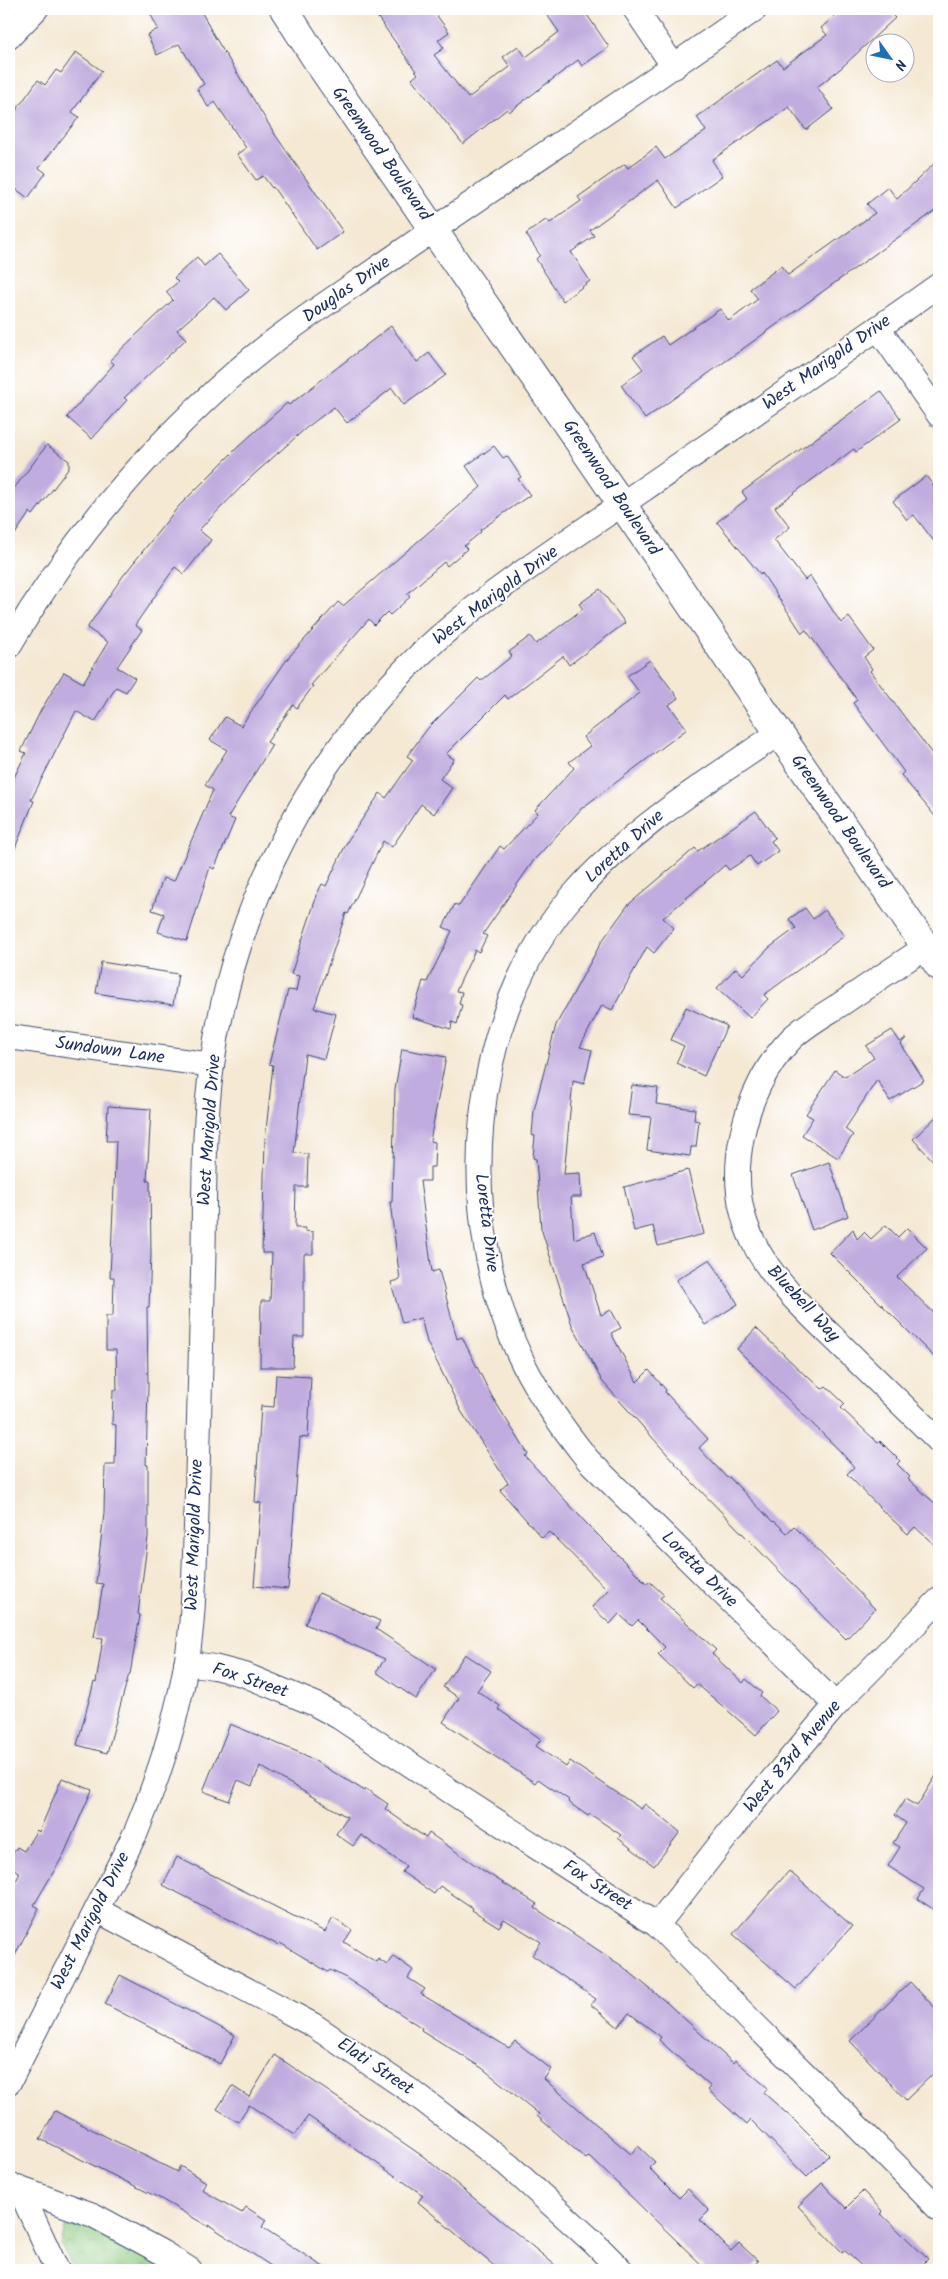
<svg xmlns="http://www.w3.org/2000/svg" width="948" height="2279" font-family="Kalam,sans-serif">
<defs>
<pattern id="park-crowns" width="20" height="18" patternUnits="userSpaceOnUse" patternTransform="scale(1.25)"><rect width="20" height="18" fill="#8bc97f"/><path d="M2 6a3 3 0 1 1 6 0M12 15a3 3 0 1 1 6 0" fill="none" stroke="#71a46b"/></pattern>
</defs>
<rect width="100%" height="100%" fill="#fff"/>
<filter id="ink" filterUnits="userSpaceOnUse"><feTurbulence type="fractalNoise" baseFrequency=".02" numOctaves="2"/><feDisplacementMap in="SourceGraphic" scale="10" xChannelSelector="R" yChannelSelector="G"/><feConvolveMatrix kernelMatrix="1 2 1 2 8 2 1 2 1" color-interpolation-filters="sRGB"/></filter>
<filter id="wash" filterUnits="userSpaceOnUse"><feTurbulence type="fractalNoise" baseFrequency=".0096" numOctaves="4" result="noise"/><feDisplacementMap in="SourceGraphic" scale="20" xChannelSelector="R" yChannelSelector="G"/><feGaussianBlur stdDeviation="1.12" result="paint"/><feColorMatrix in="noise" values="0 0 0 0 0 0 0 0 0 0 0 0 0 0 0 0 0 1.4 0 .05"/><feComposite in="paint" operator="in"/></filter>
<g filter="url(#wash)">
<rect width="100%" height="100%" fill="#f5e9d4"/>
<!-- park -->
<polygon fill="url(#park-crowns)" stroke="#537c6e" points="83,2224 143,2254 167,2270 74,2270 61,2245 65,2227"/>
<g id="blocks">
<!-- building -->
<g fill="#c0acde">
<polygon points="148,9 200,9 213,34 276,136 343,232 317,250 273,187 272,188 263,176 256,180 237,154 246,148 215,102 208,107 197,89 204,84 179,44 157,55 147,35 158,29"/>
<polygon points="385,9 432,9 449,32 438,40 444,48 434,55 468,98 510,67 503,57 518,46 526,57 559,32 543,9 583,9 609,47 582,66 578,60 509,112 507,109 463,144 412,79 418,74 376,15"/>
<polygon points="842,9 886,9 895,18 840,69 817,87 833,109 806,130 789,107 712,160 722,176 677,208 658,180 590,230 594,236 571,252 590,281 563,301 536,259 540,255 526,234 547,219 550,223 581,201 578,197 625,164 628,168 656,147 665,159 706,131 697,117 777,60 783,67 827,35 821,28"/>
<polygon points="76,52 102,71 72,112 79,117 39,168 46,173 28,198 9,184 9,120 38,80 45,85 56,70 61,73"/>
<polygon points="939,159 939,208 645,419 621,385 643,369 633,356 662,336 668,345 720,309 729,321 758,299 750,289 781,266 788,275 875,213 867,204 888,187 897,199"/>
<polygon points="218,254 249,290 226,310 214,297 177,330 186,339 124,398 127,400 92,439 67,417 114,364 110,360 173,300 166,292 178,282 174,278 197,257 204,266"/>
<polygon points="391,326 417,362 429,353 446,375 404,405 392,388 347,423 334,407 306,428 250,478 199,530 211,540 184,574 175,567 135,625 142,630 117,667 135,678 126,692 116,687 95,722 76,711 31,800 34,801 9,863 9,788 26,753 21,751 41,710 64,672 83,683 108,642 87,628 123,576 178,507 239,446 287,403 289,405"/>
<polygon points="881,391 901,419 856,452 854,449 775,507 790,527 774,540 805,580 810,576 841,623 849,617 873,650 864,657 872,669 870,671 939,763 939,821 901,775 904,772 853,703 857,700 806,630 802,633 762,573 761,575 717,522 747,499 742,492"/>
<polygon points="47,445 69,461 69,468 33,515 30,512 9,543 9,495"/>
<polygon points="494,446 503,458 507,456 521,477 518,479 530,495 480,530 481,532 464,546 467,549 447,566 444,562 424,579 407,594 410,597 390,615 387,612 374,625 369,619 311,685 313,686 297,708 293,705 267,742 272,745 228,817 235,820 214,869 210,867 187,941 158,932 164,914 152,910 163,878 174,881 213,790 205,785 227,750 210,740 225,717 241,726 288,658 338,602 343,606 481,487 466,466"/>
<polygon points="926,476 939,493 939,548 914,515 907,520 893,501"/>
<polygon points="600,589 625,623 569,665 563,656 508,699 505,695 446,754 454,759 440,779 452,788 434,814 421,804 392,847 383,841 348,914 346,913 314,1008 336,1014 324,1059 305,1054 294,1153 308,1154 307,1187 296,1187 295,1228 305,1228 305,1231 313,1232 313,1254 304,1254 304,1337 294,1337 293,1367 260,1367 261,1301 270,1301 272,1253 262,1253 265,1140 273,1065 269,1064 288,990 296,991 299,976 291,974 318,892 322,884 326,886 348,840 380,793 386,798 413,760 407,756 428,728 478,678 481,681 512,656 509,652 530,636 536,644 583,609 579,604"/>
<polygon points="650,660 678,698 669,705 687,729 582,808 534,860 483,934 487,936 479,952 475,950 456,991 462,992 459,1004 462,1005 457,1024 452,1022 451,1029 412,1017 423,981 427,982 452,931 443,927 455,904 459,906 500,846 504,849 538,813 535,810 574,768 569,762 590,746 583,737 640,693 627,676"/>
<polygon points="756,811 775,838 771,841 778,851 757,866 750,856 729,870 725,865 663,918 674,928 654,953 647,947 612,1010 602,1005 580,1047 592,1050 584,1084 573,1081 564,1174 580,1173 581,1197 571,1197 574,1239 595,1232 603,1257 584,1263 601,1315 611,1310 621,1328 611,1333 637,1382 649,1370 666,1390 665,1392 708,1439 699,1448 727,1478 729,1477 773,1522 774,1521 787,1533 794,1526 875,1609 846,1639 692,1482 602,1381 572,1325 541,1228 536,1159 533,1158 535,1136 532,1135 534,1110 556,1025 602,941 628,905 695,848 698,851"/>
<polygon points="805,908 813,919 825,910 844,936 764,995 768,999 750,1018 717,988 736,968 743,975 769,948 796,928 789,919"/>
<polygon points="101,962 178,974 173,1005 96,993"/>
<polygon points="686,1007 727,1026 704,1076 676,1063 684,1046 671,1040"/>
<polygon points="892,1030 900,1042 906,1038 901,1044 924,1080 890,1101 877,1080 845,1129 853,1135 838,1158 802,1135 813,1118 806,1114 835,1070 845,1077 874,1058 866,1046"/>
<polygon points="402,1049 446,1057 430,1141 435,1142 434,1167 430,1167 430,1181 420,1181 432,1272 439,1270 457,1339 462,1337 491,1395 528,1454 525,1456 586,1523 647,1584 649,1581 664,1595 660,1598 716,1650 712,1654 743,1683 746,1679 762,1693 760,1696 777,1711 756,1735 697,1684 693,1688 658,1654 665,1647 638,1620 632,1626 619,1614 610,1624 592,1607 608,1590 549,1532 542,1538 500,1490 508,1483 461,1411 427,1342 421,1318 402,1323 391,1282 400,1280 390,1202 392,1202 395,1089"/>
<polygon points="632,1085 658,1088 656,1104 695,1109 694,1120 699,1121 696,1147 691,1147 690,1156 647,1150 651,1117 628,1115"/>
<polygon points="108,1106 151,1109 147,1181 150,1181 151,1253 149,1307 147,1307 148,1386 146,1465 148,1465 148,1537 138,1614 140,1615 130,1674 129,1674 107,1753 77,1745 94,1682 96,1683 103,1638 94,1637 103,1584 96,1583 104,1513 105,1465 115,1465 116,1425 112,1424 113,1390 117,1390 116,1350 106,1350 106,1316 113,1316 114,1277 110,1277 116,1141 106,1141"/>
<polygon points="939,1114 939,1167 913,1139"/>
<polygon points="829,1162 848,1216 812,1230 793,1175"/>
<polygon points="688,1170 704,1234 658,1246 653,1226 634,1231 624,1187"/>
<polygon points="886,1225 898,1237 907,1228 927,1248 897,1277 939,1318 939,1362 830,1253 853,1229 857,1239 864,1232 871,1239"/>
<polygon points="710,1259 738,1304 705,1325 676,1280"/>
<polygon points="756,1328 806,1376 807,1375 822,1389 826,1386 845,1404 841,1408 878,1443 880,1441 900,1461 897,1464 910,1477 908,1479 939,1507 939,1549 915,1527 908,1534 881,1509 847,1474 854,1467 840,1451 737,1349"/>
<polygon points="276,1375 311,1377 308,1438 300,1437 288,1589 254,1586 261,1503 255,1502 261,1406 274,1407"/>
<polygon points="319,1593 380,1621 376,1629 436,1669 416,1699 376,1672 385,1659 305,1624"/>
<polygon points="465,1654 491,1671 477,1691 500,1706 498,1709 541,1739 536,1746 566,1767 570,1761 641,1809 645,1804 680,1832 654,1866 618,1838 621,1835 590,1814 588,1816 568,1802 569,1800 538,1779 535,1783 443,1722 459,1698 443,1687"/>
<polygon points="230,1724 305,1755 365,1791 366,1789 388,1804 385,1809 426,1838 429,1833 484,1871 537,1904 535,1908 622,1966 666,2002 733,2063 735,2060 768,2088 764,2093 795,2121 829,2155 807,2177 751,2120 747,2125 708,2090 711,2087 659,2040 661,2037 629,2013 618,2027 591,2005 596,1999 532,1955 541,1942 504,1919 499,1927 472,1910 473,1908 440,1886 434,1894 402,1872 406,1866 361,1835 353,1846 336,1834 347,1817 260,1766 252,1786 238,1780 229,1801 203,1791"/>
<polygon points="939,1771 939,1913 918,1899 924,1889 888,1866 900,1847 893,1843 906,1823 895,1815 905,1799 917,1806"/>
<polygon points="62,1778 92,1790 64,1854 34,1905 39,1908 9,1967 9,1895 20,1873 9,1866 9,1860 17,1847 24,1851 37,1830 39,1832"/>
<polygon points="177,1857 325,1932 333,1918 352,1930 344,1942 376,1962 378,1959 387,1965 393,1956 413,1970 408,1978 425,1989 421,1994 509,2048 515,2041 551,2069 544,2079 620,2145 631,2154 638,2146 655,2162 649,2168 679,2198 688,2189 709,2211 700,2220 731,2251 739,2243 758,2261 750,2270 707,2270 589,2156 586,2159 537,2116 539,2114 482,2068 421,2030 422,2028 346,1978 330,1970 328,1972 280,1943 278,1945 163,1885"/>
<polygon points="789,1871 852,1926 796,1989 733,1934"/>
<polygon points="120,1975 235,2035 220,2064 105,2004"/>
<polygon points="910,1982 939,2012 939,2068 906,2100 850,2041"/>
<polygon points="275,2055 424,2157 561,2270 499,2270 418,2202 423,2195 308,2116 295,2135 249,2105 238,2122 217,2109 232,2086 249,2097"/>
<polygon points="55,2111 177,2172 180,2166 206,2182 202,2190 242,2213 246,2207 266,2220 262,2227 328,2270 277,2270 209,2225 209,2227 161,2199 40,2139"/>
<polygon points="822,2183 846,2208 863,2191 883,2212 881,2214 928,2259 917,2270 866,2270 844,2250 842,2252 798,2206"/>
</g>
</g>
</g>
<g filter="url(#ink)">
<use href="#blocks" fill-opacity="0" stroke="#3c4b70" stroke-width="1"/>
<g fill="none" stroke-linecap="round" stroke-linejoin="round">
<defs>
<g id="minor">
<polyline points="635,9 674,67"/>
<polyline points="9,37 36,9"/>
<polyline points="878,328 939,415"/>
<path d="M 9,646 C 69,543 147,450 237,371 C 285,329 341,294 394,257 C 514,173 636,94 755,9"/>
<path d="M 779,733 C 707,782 633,827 575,893 C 466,1016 452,1221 524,1365 C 541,1399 565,1431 588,1460 L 836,1705"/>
<path d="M 926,947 C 897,966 869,985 841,1004 C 824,1015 805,1025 791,1039 C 766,1065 749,1100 742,1136 C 722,1235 777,1283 842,1346 C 874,1378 907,1409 939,1441"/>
<polyline points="9,1037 212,1065"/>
<polyline points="186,1663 214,1667 245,1675 315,1704 339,1717 450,1791 657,1925 750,2020 829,2098 939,2209"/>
<polyline points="97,1910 313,2025 415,2094 508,2165 592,2241 621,2270"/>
<polyline points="657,1925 751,1805 836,1705 939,1600"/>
<path d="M 9,2082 L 136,1832 C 159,1777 177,1718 187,1660 C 194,1616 194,1572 196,1528 C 199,1443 201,1358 203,1273 C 205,1204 202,1133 212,1065 C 234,903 315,748 437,639 C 501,583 574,537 644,489 C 743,421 842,354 939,285"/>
<polyline points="9,2185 93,2215 163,2253 190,2270"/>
<polyline points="20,2190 57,2270"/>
</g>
<polyline id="tertiary" points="284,9 318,62 939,966"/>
</defs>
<!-- minor casing -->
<use href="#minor" stroke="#3c4b70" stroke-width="26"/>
<!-- tertiary casing -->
<use href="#tertiary" stroke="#3c4b70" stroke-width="30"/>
<!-- minor -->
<use href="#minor" stroke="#fff" stroke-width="24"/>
<!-- tertiary -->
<use href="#tertiary" stroke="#fff" stroke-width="28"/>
</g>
</g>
<g text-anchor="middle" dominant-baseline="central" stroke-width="4" stroke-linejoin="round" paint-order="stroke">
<!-- street labels -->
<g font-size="18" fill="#1b2f5e" stroke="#fff">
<text transform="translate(381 154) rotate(55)">Greenwood Boulevard</text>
<text transform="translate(347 290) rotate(-35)">Douglas Drive</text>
<text transform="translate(827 363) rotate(-35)">West Marigold Drive</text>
<text transform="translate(611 488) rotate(56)">Greenwood Boulevard</text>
<text transform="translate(496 596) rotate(-37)">West Marigold Drive</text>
<text transform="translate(840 822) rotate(55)">Greenwood Boulevard</text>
<text transform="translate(625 847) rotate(-42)">Loretta Drive</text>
<text transform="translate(110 1051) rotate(8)">Sundown Lane</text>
<text transform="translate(210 1130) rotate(-86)">West Marigold Drive</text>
<text transform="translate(486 1223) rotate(83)">Loretta Drive</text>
<text transform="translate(803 1304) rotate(47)">Bluebell Way</text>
<text transform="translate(195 1535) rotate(-88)">West Marigold Drive</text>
<text transform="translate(699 1570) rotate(45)">Loretta Drive</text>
<text transform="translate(250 1681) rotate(18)">Fox Street</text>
<text transform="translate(793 1757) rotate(-50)">West 83rd Avenue</text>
<text transform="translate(597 1886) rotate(33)">Fox Street</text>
<text transform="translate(91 1921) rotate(-63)">West Marigold Drive</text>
<text transform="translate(375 2067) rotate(34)">Elati Street</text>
</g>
</g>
<!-- margin -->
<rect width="948" height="2279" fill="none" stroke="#fff" stroke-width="30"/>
<!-- north arrow -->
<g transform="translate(890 58) rotate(123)"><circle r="24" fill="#ffffff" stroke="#a4acbf"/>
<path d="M0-4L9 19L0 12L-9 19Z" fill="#1f6fb2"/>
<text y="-8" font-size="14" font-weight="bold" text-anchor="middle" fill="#1b2f5e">N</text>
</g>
</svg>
